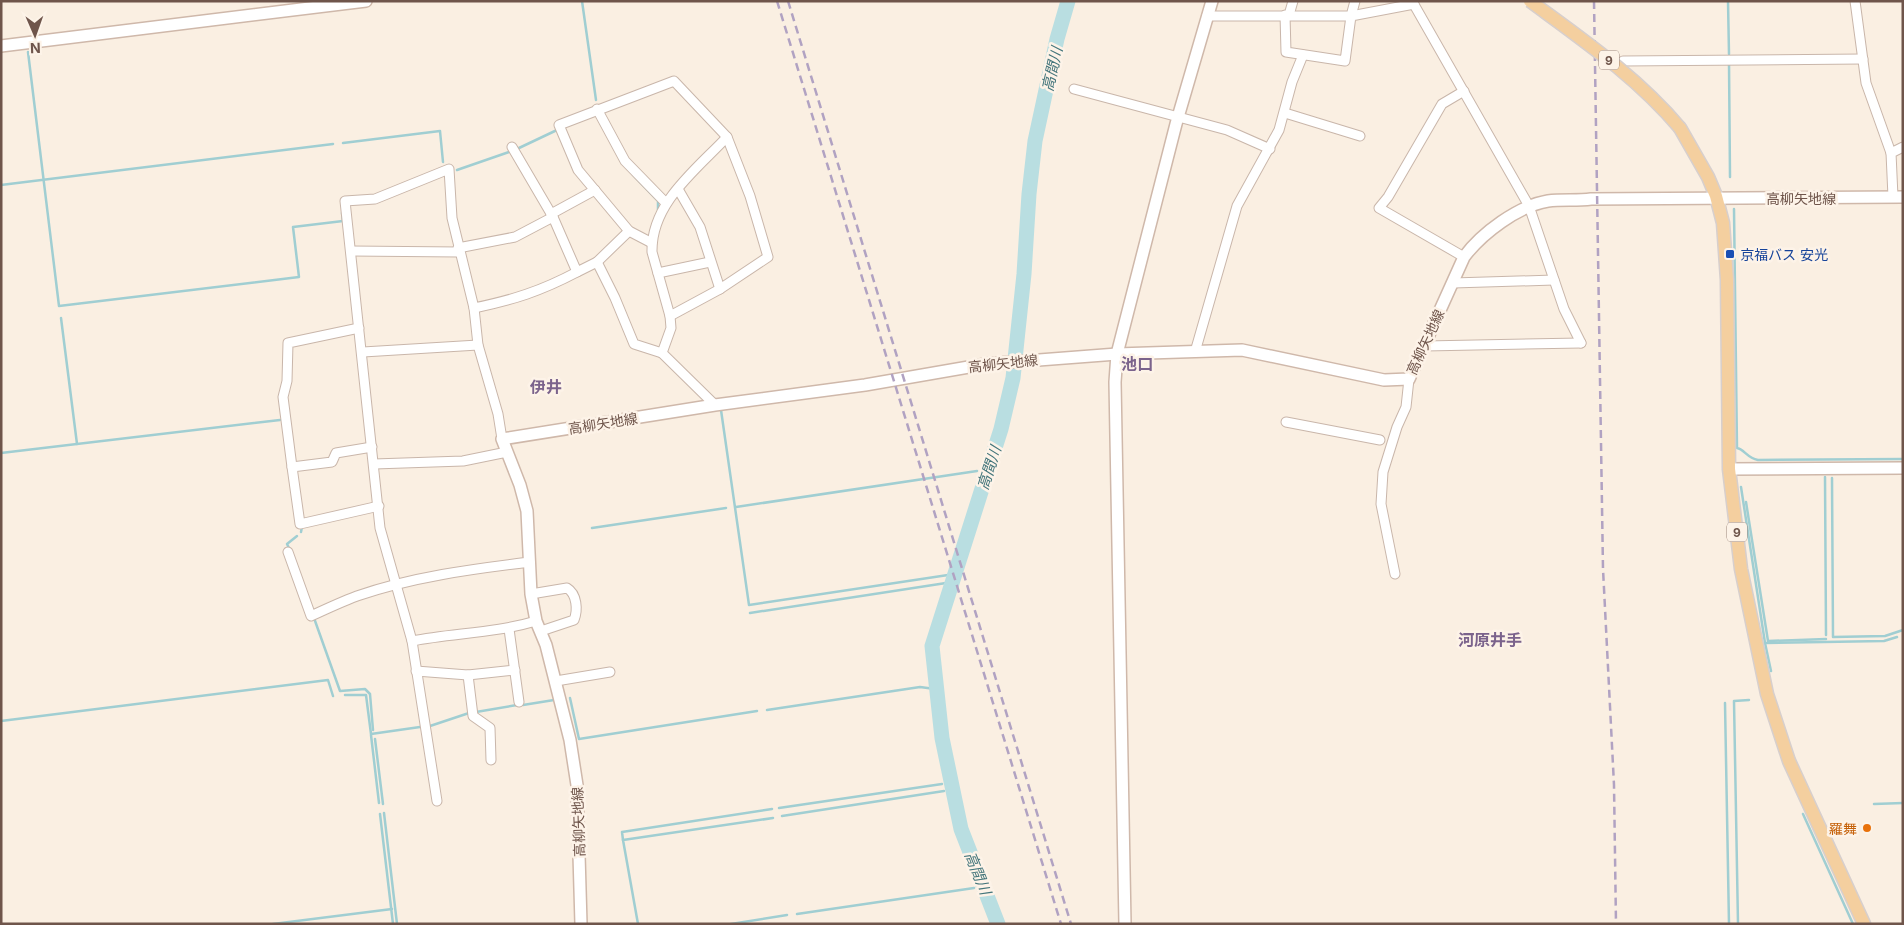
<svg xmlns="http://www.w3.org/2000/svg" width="1904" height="925" font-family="Inter,'Noto Sans JP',sans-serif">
<rect width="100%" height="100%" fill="#faefe2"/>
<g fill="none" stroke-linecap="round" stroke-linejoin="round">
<!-- stream -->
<g stroke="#a0ced2" stroke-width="2.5">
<polyline points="582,1 596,100"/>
<polyline points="1728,1 1729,54"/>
<polyline points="28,52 59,306 299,277 293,227 343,221 342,213"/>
<polyline points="1729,63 1730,177"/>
<polyline points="343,143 440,131 443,162"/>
<polyline points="519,148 557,130"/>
<polyline points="457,170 509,152"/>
<polyline points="633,175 658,201 658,210"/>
<polyline points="1,185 333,144"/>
<path d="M 1734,209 L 1737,448 C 1744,449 1747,458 1758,460 L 1903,459"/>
<polyline points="61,318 77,444"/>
<polyline points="721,410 749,605 948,575"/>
<polyline points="1,453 280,420"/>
<polyline points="1825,477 1826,635"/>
<polyline points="1832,478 1833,637 1885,636 1903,630"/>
<polyline points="1741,487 1765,643"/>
<polyline points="1746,502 1768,641 1826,639"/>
<polyline points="736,507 977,471"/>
<polyline points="592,528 726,508"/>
<polyline points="301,532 302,527"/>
<polyline points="290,550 287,544 297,536"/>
<polyline points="750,613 946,583"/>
<polyline points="314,618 340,691 365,689 370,694 373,730"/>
<polyline points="1771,671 1765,643 1884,641 1897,637"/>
<polyline points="345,695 366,695 371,734 420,727"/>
<polyline points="570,698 579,739 757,711"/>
<polyline points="1725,703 1729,924"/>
<polyline points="523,705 554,700"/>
<polyline points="767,710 920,687 935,689"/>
<polyline points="476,712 517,705"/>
<polyline points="1,721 328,680 333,696"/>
<polyline points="430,726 469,713"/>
<polyline points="371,735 379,803"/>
<polyline points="375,739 383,804"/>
<polyline points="1874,804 1903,803"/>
<polyline points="779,808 942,784"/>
<polyline points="384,813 397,924"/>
<polyline points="380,814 393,924"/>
<polyline points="1803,814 1853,924"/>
<polyline points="782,816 944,791"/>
<polyline points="623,840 622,832 772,809"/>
<polyline points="797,914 974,888"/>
<polyline points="273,924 392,909"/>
<polyline points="638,924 623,840 773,818"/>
<polyline points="731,924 787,915"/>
<polyline points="1738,924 1734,701 1749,700"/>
</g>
<!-- river -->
<polyline stroke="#b9dee1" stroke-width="15" points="998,924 961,829 942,738 932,646 1001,429 1013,378 1024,274 1029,194 1035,141 1057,39 1068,1"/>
<defs>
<g id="street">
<polyline points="1412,1 1529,206 1564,309 1581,343"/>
<polyline points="1855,1 1866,83 1891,153"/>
<polyline points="1285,15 1286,52 1345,61 1351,16 1414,4"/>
<polyline points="1289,15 1293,1"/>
<polyline points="1207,16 1351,16 1355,1"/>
<polyline points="1623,61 1863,59"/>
<polyline points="1074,89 1227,130 1270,149"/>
<polyline points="1464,91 1442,104 1388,197 1379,208 1464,257"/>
<polyline points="597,109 625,161 665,202"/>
<polyline points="1285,113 1360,136"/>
<polyline points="512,147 553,217 577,272 597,262 629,231"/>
<polyline points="678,189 700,227 720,289"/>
<polyline points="1893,197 1891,153 1903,147"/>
<polyline points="551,214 595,190"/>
<polyline points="652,243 629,231 578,170 559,125 674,81 727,137 750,196 768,257 720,289 670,316"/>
<polyline points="458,248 515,237 553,217"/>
<polyline points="351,251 459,252"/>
<polyline points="597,262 615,298 634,344 662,353"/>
<polyline points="658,273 710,262"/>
<polyline points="1453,283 1554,280"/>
<path d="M 474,308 C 513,300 541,291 577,272"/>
<polyline points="1425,346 1581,343"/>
<polyline points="363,352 478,345"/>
<polyline points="1195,352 1237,206 1279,130 1292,82 1303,55"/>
<path d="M 715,405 L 662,353 L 671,328 L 670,316 L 652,252 C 651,203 696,170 727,137"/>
<polyline points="1286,422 1380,440"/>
<polyline points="372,447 336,453 332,462 292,467 300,524 379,506"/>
<polyline points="374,464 463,461 507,452"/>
<polyline points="292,467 283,397 287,381 288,343 359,328"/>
<path d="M 288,552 L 311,616 C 326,609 341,602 357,596 C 412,577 472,569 530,562"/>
<polyline points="1395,574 1381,504 1383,472 1397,427 1406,407 1409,379"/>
<path d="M 531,594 L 567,588 C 577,594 578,610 574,620 L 541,631"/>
<polyline points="509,629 519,702"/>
<path d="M 412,641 C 454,633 496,633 536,621"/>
<polyline points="416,671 468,675 515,670"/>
<polyline points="468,675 473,716 490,728 491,760"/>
<polyline points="556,681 610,672"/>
<polyline points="437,801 412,641 380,528 345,201 375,199 449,169 452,218 474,308 478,345 498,414 502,439"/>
</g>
<g id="secondary">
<polyline points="1,46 366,1"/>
<polyline points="1729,469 1903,468"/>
<path d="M 581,924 L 577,785 L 570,740 L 546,645 L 536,621 L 531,594 L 527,511 L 520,485 L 502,439 L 715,405 L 865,385 L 986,364 L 1117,354 L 1242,350 L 1384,380 L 1409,379 L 1464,257 C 1482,233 1518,206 1548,201 C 1562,199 1577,201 1591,199 L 1903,197"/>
<polyline points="1125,924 1115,382 1117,354 1176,124 1212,1"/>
</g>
<polyline id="primary" points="1680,128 1708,177 1716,196 1723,223 1727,280 1729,469 1741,569 1767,694 1789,761 1864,924"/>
</defs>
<!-- street casing -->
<use href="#street" stroke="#c9b6aa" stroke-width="11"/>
<!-- secondary casing -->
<use href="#secondary" stroke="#cfb8aa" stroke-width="14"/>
<!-- primary casing -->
<use href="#primary" stroke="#d7cfcd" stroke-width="15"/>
<!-- street -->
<use href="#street" stroke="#fff" stroke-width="9"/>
<!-- secondary -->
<use href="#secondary" stroke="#fff" stroke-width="11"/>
<!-- primary -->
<use href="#primary" stroke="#f4cf9f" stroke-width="12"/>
<!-- rail -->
<g stroke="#b1a2c2" stroke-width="2.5" stroke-dasharray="8 5" stroke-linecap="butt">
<polyline points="777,1 1061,924"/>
<polyline points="788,1 1071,924"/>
<polyline points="1594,1 1603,569 1614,785 1616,924"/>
</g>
<defs>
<path id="primary-bridge" d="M 1530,1 C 1583,40 1637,77 1680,128"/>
</defs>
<!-- primary-bridge casing -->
<use href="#primary-bridge" stroke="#d7cfcd" stroke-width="15" stroke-linecap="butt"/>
<!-- primary-bridge -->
<use href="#primary-bridge" stroke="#f4cf9f" stroke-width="12"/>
</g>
<!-- markers -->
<rect fill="#1a4fb4" stroke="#fdf3e8" stroke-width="2" x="1725" y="249" width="10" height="10" rx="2.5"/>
<circle fill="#e8710a" stroke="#fdf3e8" stroke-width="2" cx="1867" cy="828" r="5"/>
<g text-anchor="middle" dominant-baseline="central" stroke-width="5" stroke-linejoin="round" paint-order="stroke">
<!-- shield labels -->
<g fill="#fdf3e8" stroke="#9a847a" stroke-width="1">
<rect x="1599" y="50.5" width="20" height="19" rx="4"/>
<rect x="1727" y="522.5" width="20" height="19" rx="4"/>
</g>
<g font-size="12" font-weight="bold" fill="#6f554b">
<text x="1609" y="60">9</text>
<text x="1737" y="532">9</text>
</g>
<!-- street labels -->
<g font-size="14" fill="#6f554b" stroke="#fdf3e8">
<text x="1801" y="198">高柳矢地線</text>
<text transform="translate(1425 342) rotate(-65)">高柳矢地線</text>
<text transform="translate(1003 363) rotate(-6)">高柳矢地線</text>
<text transform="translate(603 423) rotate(-9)">高柳矢地線</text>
<text transform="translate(578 822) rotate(-92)">高柳矢地線</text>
</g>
<!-- transit labels -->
<g font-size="14" fill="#164399" stroke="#fdf3e8" text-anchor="start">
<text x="1740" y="254">京福バス 安光</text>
</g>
<!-- food labels -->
<g font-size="14" fill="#c56008" stroke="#fdf3e8" text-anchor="end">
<text x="1857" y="828">羅舞</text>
</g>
<!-- water labels -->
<g font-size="15" font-style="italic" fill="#43757b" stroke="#fdf3e8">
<text transform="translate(1052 69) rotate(-77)">高間川</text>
<text transform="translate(989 468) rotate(-72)">高間川</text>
<text transform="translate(978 873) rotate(68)">高間川</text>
</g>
<!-- quarter labels -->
<g font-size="16" font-weight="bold" fill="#7b638c" stroke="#fdf3e8">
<text x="1137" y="364">池口</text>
<text x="546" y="387">伊井</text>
<text x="1490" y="640">河原井手</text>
</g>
</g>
<!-- border -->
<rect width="1904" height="925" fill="none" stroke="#6f554b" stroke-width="5"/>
<!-- north arrow -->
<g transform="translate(35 35) rotate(178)" stroke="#fdf3e8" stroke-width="4" paint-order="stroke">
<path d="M0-4L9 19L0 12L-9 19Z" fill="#6f554b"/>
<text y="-8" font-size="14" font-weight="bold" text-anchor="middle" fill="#6f554b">N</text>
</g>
</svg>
